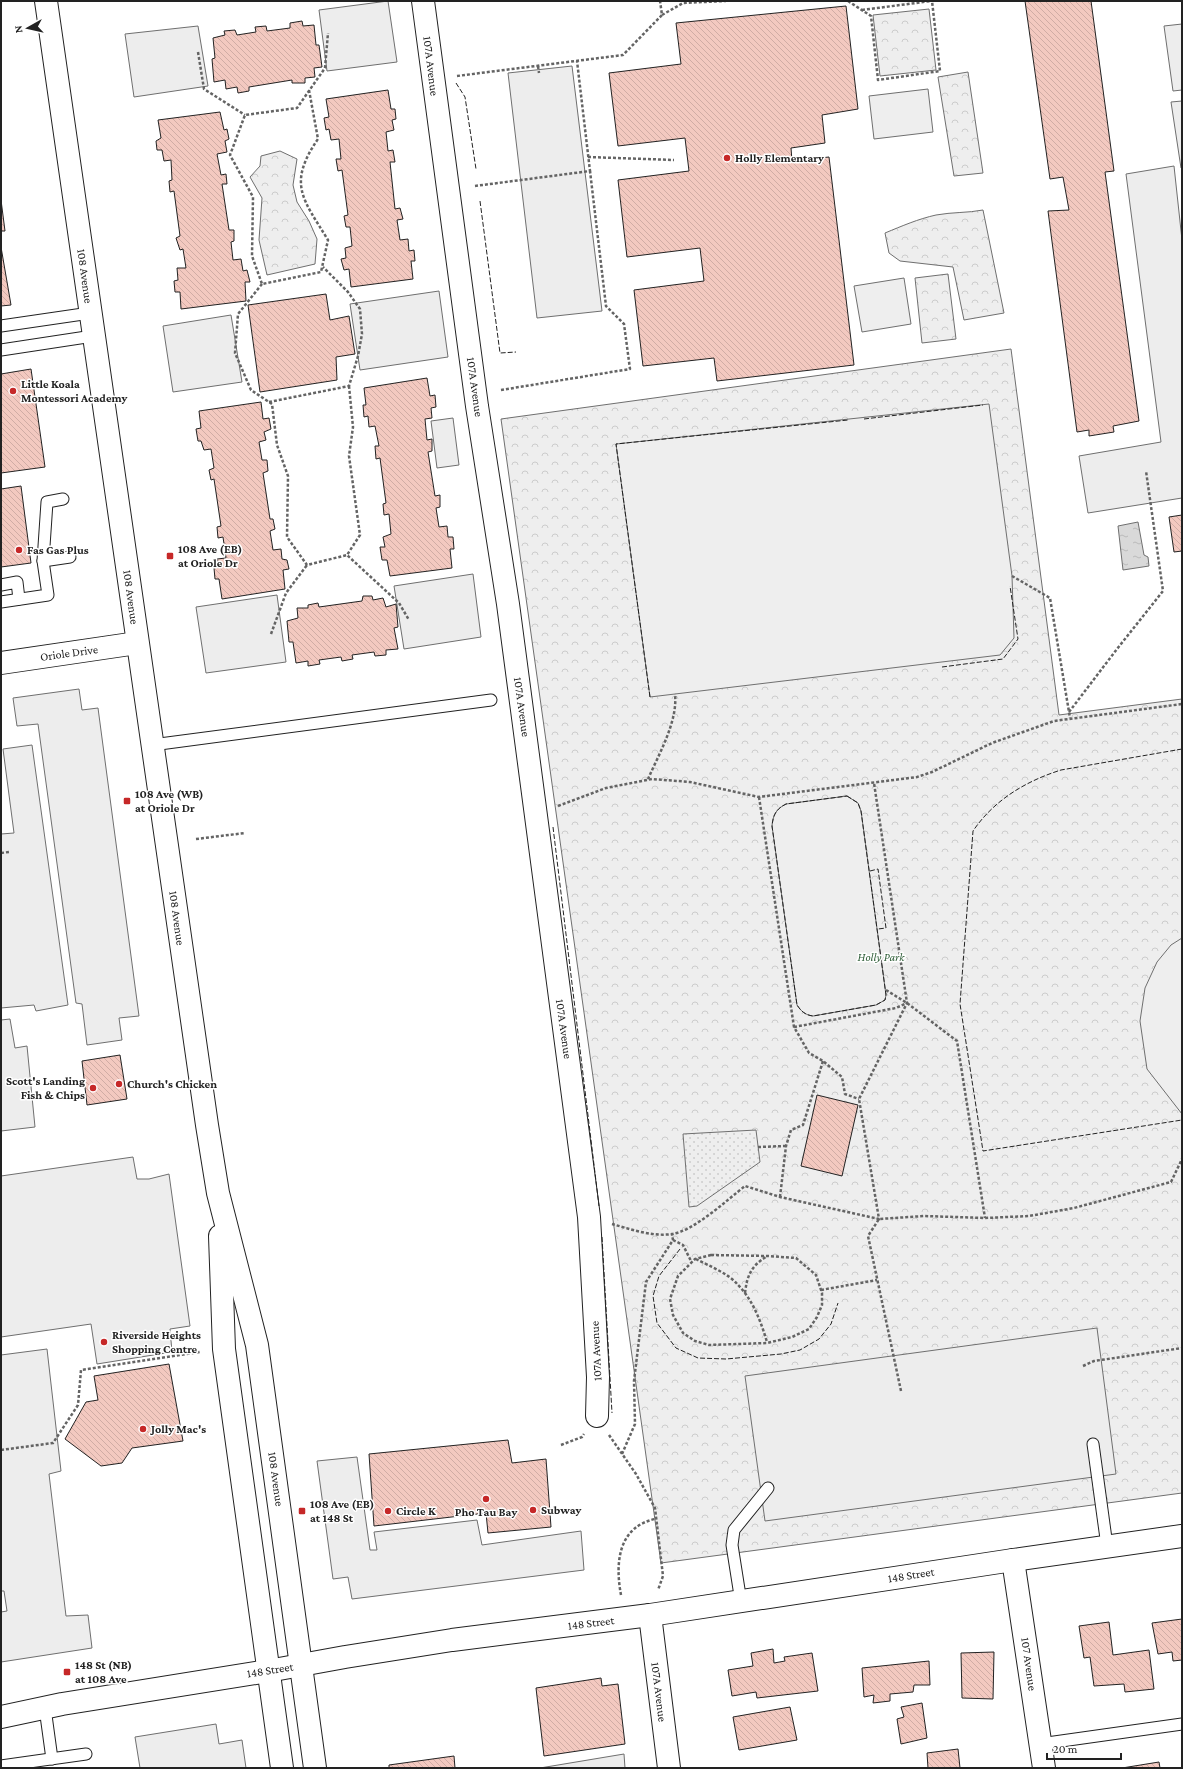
<svg xmlns="http://www.w3.org/2000/svg" width="1183" height="1769" font-family="'Crimson Pro',serif">
<defs>
<pattern id="park-crowns" width="20" height="18" patternUnits="userSpaceOnUse"><rect width="20" height="18" fill="#eee"/><path d="M2 6a3 3 0 1 1 6 0M12 15a3 3 0 1 1 6 0" fill="none" stroke="#ccc"/></pattern>
<pattern id="garden-dots" width="8" height="8" patternUnits="userSpaceOnUse"><rect width="8" height="8" fill="#eee"/><path d="M2 2h.1M6 6h.1" fill="none" stroke="#ccc" stroke-width="1.8" stroke-linecap="round"/></pattern>
<pattern id="water-ripples" width="26" height="14" patternUnits="userSpaceOnUse"><rect width="26" height="14" fill="#d9d9d9"/><path d="M2 4q2-2 4 0t4 0M15 11q2-2 4 0t4 0" fill="none" stroke="#bababa"/></pattern>
<pattern id="building-back-hatch" width="6" height="6" patternUnits="userSpaceOnUse"><rect width="6" height="6" fill="#f3c9c0"/><path d="M-1 5l2 2M0 0l6 6M5-1l2 2" fill="none" stroke="#d0aca5"/></pattern>
</defs>
<rect width="100%" height="100%" fill="#fff"/>
<!-- park -->
<g fill="url(#park-crowns)" stroke="#6f6f6f">
<polygon points="929,9 936,70 880,76 873,15"/>
<polygon points="968,72 983,173 954,176 938,77"/>
<polygon points="280,151 297,159 293,185 297,202 309,221 317,239 315,264 267,275 259,240 262,198 250,177 260,166 261,156"/>
<path d="M 983,210 L 1004,313 L 964,320 L 953,267 L 900,261 L 889,253 L 885,233 C 902,226 918,219 936,215 C 952,212 968,213 983,210 Z"/>
<polygon points="948,274 956,339 922,343 915,278"/>
<polygon points="1011,349 1059,715 1182,699 1182,1493 661,1563 501,419"/>
</g>
<!-- garden -->
<polygon fill="url(#garden-dots)" stroke="#6f6f6f" points="756,1130 760,1162 697,1206 689,1207 683,1134"/>
<!-- pitch -->
<g fill="#eee" stroke="#6f6f6f">
<polygon points="928,89 933,132 874,139 869,96"/>
<polygon points="904,278 911,324 862,332 854,286"/>
<polygon points="989,404 1012,576 1014,638 1000,655 650,697 616,444"/>
<path d="M 847,796 L 858,803 L 861,811 L 886,995 L 885,1000 L 876,1005 L 813,1016 C 805,1015 801,1011 797,1005 L 772,826 C 773,815 776,809 786,804 Z"/>
<polygon points="1182,938 1182,1114 1147,1069 1140,1021 1145,988 1157,962 1171,945"/>
</g>
<!-- parking -->
<g fill="#ededed" stroke="#6f6f6f">
<polygon points="388,1 397,62 327,71 319,10"/>
<polygon points="1182,24 1182,90 1173,91 1164,26"/>
<polygon points="198,26 208,86 134,97 125,34"/>
<polygon points="572,66 602,311 537,318 508,73"/>
<polygon points="1182,101 1182,168 1181,168 1171,102"/>
<polygon points="1174,166 1182,240 1182,498 1088,513 1079,456 1161,442 1126,174"/>
<polygon points="439,291 448,357 360,370 350,304"/>
<polygon points="231,315 242,382 173,392 163,326"/>
<polygon points="453,418 459,465 437,468 431,421"/>
<polygon points="473,574 481,637 404,649 394,586"/>
<polygon points="277,595 286,662 206,673 196,607"/>
<polygon points="79,689 82,710 98,708 139,1016 119,1018 122,1040 87,1045 82,1004 76,1003 38,724 17,726 13,698"/>
<polygon points="32,745 68,1005 36,1011 34,1005 1,1008 1,834 14,833 3,749"/>
<polygon points="10,1019 15,1048 27,1046 35,1127 1,1131 1,1020"/>
<polygon points="133,1157 137,1179 149,1179 169,1174 190,1326 170,1329 172,1352 97,1364 91,1324 1,1337 1,1176"/>
<polygon points="1097,1328 1116,1474 765,1521 745,1376"/>
<polygon points="47,1349 61,1471 49,1474 66,1616 88,1615 92,1648 1,1662 1,1612 7,1611 4,1591 1,1591 1,1355"/>
<polygon points="357,1457 370,1550 377,1550 374,1532 477,1520 482,1545 581,1531 584,1570 352,1599 348,1577 333,1579 317,1461"/>
<polygon points="216,1724 219,1744 242,1740 246,1768 140,1768 135,1737"/>
<polygon points="624,1754 625,1768 540,1768"/>
</g>
<!-- water -->
<polygon fill="url(#water-ripples)" stroke="#6f6f6f" points="1138,522 1144,555 1148,557 1149,566 1123,570 1118,526"/>
<!-- building -->
<g fill="url(#building-back-hatch)" stroke="#222">
<polygon points="1025,1 1091,1 1114,171 1105,172 1139,421 1113,426 1114,432 1089,436 1089,430 1077,432 1048,211 1069,210 1063,177 1050,179"/>
<polygon points="846,6 858,109 822,115 825,143 791,148 792,161 829,157 854,365 717,381 714,358 643,366 634,290 704,281 700,248 627,257 618,180 689,171 685,138 618,146 609,73 681,64 676,23"/>
<polygon points="302,21 303,26 314,25 316,45 319,45 322,67 314,68 315,77 305,78 305,83 292,83 292,80 249,87 249,91 238,93 237,87 226,89 225,80 214,82 212,59 215,58 213,38 225,35 224,31 235,30 237,35 256,32 255,27 266,26 267,31 290,28 290,23"/>
<polygon points="388,90 391,109 395,109 396,119 392,120 394,130 386,132 388,151 393,150 395,162 390,162 395,209 400,208 403,219 397,220 400,240 408,239 409,251 414,250 415,261 411,261 413,279 351,287 349,269 344,270 341,259 346,258 345,248 352,246 350,227 346,227 344,216 348,215 342,170 338,171 336,159 341,159 339,139 331,140 329,129 326,130 324,118 329,117 326,99"/>
<polygon points="220,112 224,130 227,129 229,139 225,141 227,152 217,154 221,175 226,174 227,184 222,184 229,230 234,230 234,241 231,242 233,260 241,259 243,271 247,270 250,282 245,282 246,301 181,309 180,292 175,292 174,281 178,280 177,268 186,268 183,249 180,250 176,238 180,236 174,191 170,192 169,181 172,180 171,160 164,161 162,150 157,150 156,141 161,138 158,120"/>
<polygon points="1,200 5,231 1,231"/>
<polygon points="1,247 11,305 1,306"/>
<polygon points="326,294 330,320 349,316 355,354 336,357 337,380 260,392 248,305"/>
<polygon points="31,369 45,467 1,473 1,374"/>
<polygon points="427,378 430,396 435,395 436,407 431,408 432,418 425,419 427,440 432,439 432,451 428,452 435,496 440,495 440,507 436,508 439,527 447,526 448,537 453,537 454,549 450,549 452,568 390,576 387,560 382,560 380,547 385,547 383,537 391,534 389,514 384,515 383,504 386,503 380,458 376,459 375,446 379,446 375,426 369,427 368,416 364,417 363,405 366,405 364,388"/>
<polygon points="261,402 263,419 269,418 271,429 264,432 266,440 259,442 262,460 267,460 268,471 263,473 270,519 273,519 275,529 270,531 273,550 281,549 282,559 287,560 289,569 283,570 285,589 222,599 219,579 215,579 214,568 218,567 217,559 226,558 223,537 218,538 217,527 221,526 214,479 211,480 209,470 214,468 211,449 204,450 201,441 198,441 196,429 201,428 199,411"/>
<polygon points="21,486 31,563 1,567 1,489"/>
<polygon points="1182,515 1182,551 1174,552 1169,517"/>
<polygon points="363,596 372,596 373,600 383,598 386,607 396,604 398,627 394,628 398,649 386,650 386,655 375,656 374,652 352,655 353,659 342,661 341,657 319,660 320,664 308,666 308,661 296,663 293,642 289,642 287,621 298,618 297,608 308,608 308,605 318,603 319,607 362,601"/>
<polygon points="120,1055 127,1099 87,1105 82,1061"/>
<polygon points="817,1095 858,1105 842,1176 801,1166"/>
<polygon points="169,1364 183,1441 132,1448 122,1463 101,1466 65,1439 86,1402 98,1400 94,1376"/>
<polygon points="508,1440 512,1463 546,1459 551,1527 488,1533 486,1513 374,1526 369,1454"/>
<polygon points="1182,1619 1182,1660 1173,1661 1172,1652 1158,1654 1152,1623"/>
<polygon points="1109,1622 1113,1655 1149,1650 1154,1689 1125,1692 1124,1684 1094,1686 1090,1657 1084,1658 1079,1626"/>
<polygon points="773,1649 774,1663 785,1661 784,1657 812,1653 818,1691 757,1698 756,1692 732,1696 728,1670 753,1666 751,1653"/>
<polygon points="994,1652 993,1699 962,1698 961,1653"/>
<polygon points="929,1661 930,1685 914,1685 913,1692 890,1694 890,1701 873,1703 874,1695 864,1697 862,1668"/>
<polygon points="601,1678 602,1686 618,1684 625,1744 544,1756 536,1688"/>
<polygon points="922,1703 927,1738 901,1744 897,1719 904,1717 901,1707"/>
<polygon points="790,1707 797,1740 739,1750 733,1717"/>
<polygon points="958,1749 960,1768 928,1768 927,1753"/>
<polygon points="454,1756 455,1768 389,1768 389,1765"/>
<polygon points="1159,1762 1160,1768 1122,1768"/>
</g>
<g fill="none" stroke-linecap="round" stroke-linejoin="round">
<defs>
<g id="service">
<polyline points="1,326 90,313"/>
<polyline points="1,350 93,336"/>
<polyline points="43,561 70,557"/>
<polyline points="1,585 17,582 19,599"/>
<polyline points="1,602 48,595 43,561 47,502 63,499"/>
<polyline points="152,745 491,700"/>
<polyline points="1093,1444 1107,1546"/>
<polyline points="741,1602 732,1545 734,1530 768,1488"/>
<polyline points="45,1708 52,1759"/>
<polyline points="1040,1744 1182,1724"/>
<polyline points="1,1766 86,1754"/>
</g>
<g id="minor">
<polyline points="423,1 477,406 508,604 589,1217 598,1377 597,1416"/>
<polyline points="1,663 137,643"/>
<polyline points="1013,1560 1044,1768"/>
<polyline points="650,1615 669,1768"/>
</g>
<polyline id="tertiary" points="1,1717 62,1704 268,1671"/>
<g id="secondary">
<polyline points="46,1 207,1125 218,1193 257,1345 315,1768"/>
<polyline points="220,1236 224,1349 282,1768"/>
<polyline points="268,1671 345,1657 452,1640 650,1615 1013,1560 1182,1536"/>
</g>
</defs>
<!-- service casing -->
<use href="#service" stroke="#222" stroke-width="13"/>
<!-- minor casing -->
<use href="#minor" stroke="#222" stroke-width="24"/>
<!-- tertiary casing -->
<use href="#tertiary" stroke="#222" stroke-width="24"/>
<!-- secondary casing -->
<use href="#secondary" stroke="#222" stroke-width="24"/>
<!-- path -->
<g stroke="#646464" stroke-width="2.5" stroke-dasharray="3 2" stroke-linecap="butt">
<polyline points="848,1 871,16 878,80 940,71 932,1"/>
<polyline points="862,10 931,1"/>
<polyline points="662,15 683,3 726,1"/>
<polyline points="198,52 204,89 245,115"/>
<polyline points="538,66 539,73"/>
<polyline points="457,76 623,55 662,15 660,1"/>
<path d="M 309,90 L 318,139 C 287,184 303,199 328,240 L 321,272 L 262,284 L 252,256 L 253,197 L 230,155 L 245,115 L 297,108 L 325,68 L 328,33"/>
<polyline points="588,157 674,160"/>
<polyline points="475,186 590,171 577,61"/>
<polyline points="262,284 238,314 235,353 251,390 272,404 277,445 288,476 287,537 307,565 347,555"/>
<polyline points="349,386 353,427 349,456 360,535 347,555 399,603 409,620"/>
<polyline points="501,390 630,369 624,324 606,306 590,171"/>
<polyline points="269,402 349,386 358,356 362,334 360,309 348,292 323,267"/>
<polyline points="1012,576 1050,598 1070,718"/>
<polyline points="271,634 286,593 307,565"/>
<polyline points="1069,712 1117,649 1163,591 1146,471"/>
<path d="M 648,779 C 659,754 678,721 675,694"/>
<polyline points="759,797 794,1027 809,1053 823,1061 842,1077 845,1094 859,1099"/>
<polyline points="558,806 606,788 652,779 690,782 759,797 917,777 932,772 992,743 1054,721 1182,704"/>
<polyline points="196,839 245,833"/>
<polyline points="1,853 9,852"/>
<polyline points="886,990 907,1003 957,1041 985,1218"/>
<polyline points="794,1027 896,1008 907,1003"/>
<polyline points="758,1147 786,1146"/>
<polyline points="780,1197 786,1146 791,1130 803,1125 823,1061"/>
<path d="M 612,1224 C 630,1229 652,1237 672,1234 C 694,1231 727,1200 745,1186 L 780,1197 L 879,1219 L 859,1099 L 907,1003 L 874,783"/>
<polyline points="673,1240 683,1245 691,1261"/>
<polygon points="711,1255 768,1256 796,1258 816,1275 822,1293 822,1305 817,1317 809,1329 792,1337 767,1343 709,1345 695,1341 683,1333 673,1315 670,1299 678,1276 695,1259"/>
<path d="M 696,1259 C 709,1266 728,1273 738,1285 C 753,1300 761,1322 767,1342"/>
<polyline points="821,1290 877,1280"/>
<path d="M 745,1293 C 747,1276 751,1266 766,1257"/>
<polyline points="1083,1366 1094,1361 1182,1348"/>
<polyline points="901,1391 868,1236 879,1219 924,1216 985,1218 1029,1216 1074,1208 1171,1182 1182,1159"/>
<polyline points="609,1435 636,1474 655,1508 663,1576 658,1590"/>
<polyline points="561,1445 582,1437 584,1434"/>
<polyline points="1,1450 53,1443 78,1405 81,1370 200,1352"/>
<polyline points="622,1454 635,1424 634,1381 646,1282 673,1240 672,1234"/>
<path d="M 621,1595 C 615,1563 618,1527 655,1519"/>
</g>
<!-- service -->
<use href="#service" stroke="#fff" stroke-width="11"/>
<!-- minor -->
<use href="#minor" stroke="#fff" stroke-width="22"/>
<!-- tertiary -->
<use href="#tertiary" stroke="#fff" stroke-width="22"/>
<!-- secondary -->
<use href="#secondary" stroke="#fff" stroke-width="22"/>
<!-- fence -->
<g stroke="#222" stroke-width="1" stroke-dasharray="5 2" stroke-linecap="butt">
<polyline points="456,83 465,97 476,169"/>
<polyline points="480,201 500,353 516,352"/>
<polyline points="864,419 983,405"/>
<polyline points="942,667 1003,659 1018,639 1010,586"/>
<polyline points="650,697 616,444 848,420"/>
<path d="M 1182,749 L 1061,770 C 1026,781 994,800 973,831 L 960,1004 L 983,1151 L 1182,1120"/>
<path d="M 847,796 L 858,803 L 861,811 L 886,995 L 885,1000 L 876,1005 L 813,1016 C 805,1015 801,1011 797,1005 L 772,826 C 773,815 776,809 786,804 Z"/>
<polyline points="553,827 599,1206"/>
<polyline points="870,871 878,869 886,928 878,929"/>
<polyline points="602,1237 612,1413"/>
<polyline points="680,1249 659,1276 653,1296 657,1323 676,1348 698,1358 726,1359 781,1354 800,1350 819,1339 831,1324 838,1303"/>
</g>
</g>
<!-- markers -->
<g fill="#c62828" stroke="#fff" stroke-width="1.5">
<circle cx="727" cy="158" r="4"/>
<circle cx="13" cy="391" r="4"/>
<circle cx="19" cy="550" r="4"/>
<rect x="166" y="552" width="8" height="8" rx="2"/>
<rect x="123" y="797" width="8" height="8" rx="2"/>
<circle cx="119" cy="1084" r="4"/>
<circle cx="93" cy="1088" r="4"/>
<circle cx="104" cy="1342" r="4"/>
<circle cx="143" cy="1429" r="4"/>
<circle cx="486" cy="1499" r="4"/>
<circle cx="533" cy="1510" r="4"/>
<rect x="298" y="1507" width="8" height="8" rx="2"/>
<circle cx="388" cy="1511" r="4"/>
<rect x="63" y="1668" width="8" height="8" rx="2"/>
</g>
<g text-anchor="middle" dominant-baseline="central" stroke-width="3" stroke-linejoin="round" paint-order="stroke">
<!-- street labels -->
<g font-size="12" fill="#222" stroke="#fff">
<text transform="translate(431 66) rotate(83)">107A Avenue</text>
<text transform="translate(85 276) rotate(82)">108 Avenue</text>
<text transform="translate(475 387) rotate(82)">107A Avenue</text>
<text transform="translate(131 597) rotate(82)">108 Avenue</text>
<text transform="translate(69 653) rotate(-8)">Oriole Drive</text>
<text transform="translate(522 707) rotate(82)">107A Avenue</text>
<text transform="translate(177 918) rotate(82)">108 Avenue</text>
<text transform="translate(564 1029) rotate(82)">107A Avenue</text>
<text transform="translate(596 1351) rotate(-93)">107A Avenue</text>
<text transform="translate(276 1479) rotate(82)">108 Avenue</text>
<text transform="translate(911 1575) rotate(-9)">148 Street</text>
<text transform="translate(591 1623) rotate(-7)">148 Street</text>
<text transform="translate(1029 1664) rotate(82)">107 Avenue</text>
<text transform="translate(270 1670) rotate(-9)">148 Street</text>
<text transform="translate(659 1692) rotate(83)">107A Avenue</text>
</g>
<!-- poi labels -->
<g font-size="12" font-weight="bold" fill="#222" stroke="#fff" text-anchor="start">
<text x="735" y="158">Holly Elementary</text>
<text x="21" y="384">Little Koala<tspan x="21" dy="14">Montessori Academy</tspan></text>
<text x="178" y="549">108 Ave (EB)<tspan x="178" dy="14">at Oriole Dr</tspan></text>
<text x="27" y="550">Fas Gas Plus</text>
<text x="135" y="794">108 Ave (WB)<tspan x="135" dy="14">at Oriole Dr</tspan></text>
<text x="85" y="1081" text-anchor="end">Scott's Landing<tspan x="85" dy="14">Fish &amp; Chips</tspan></text>
<text x="127" y="1084">Church's Chicken</text>
<text x="112" y="1335">Riverside Heights<tspan x="112" dy="14">Shopping Centre</tspan></text>
<text x="151" y="1429">Jolly Mac's</text>
<text x="310" y="1504">108 Ave (EB)<tspan x="310" dy="14">at 148 St</tspan></text>
<text x="541" y="1510">Subway</text>
<text x="396" y="1511">Circle K</text>
<text x="486" y="1512" text-anchor="middle">Pho Tau Bay</text>
<text x="75" y="1665">148 St (NB)<tspan x="75" dy="14">at 108 Ave</tspan></text>
</g>
<!-- park labels -->
<g font-size="12" font-style="italic" fill="#2f5e38" stroke="#fff">
<text x="881" y="957">Holly Park</text>
</g>
</g>
<!-- border -->
<rect width="1183" height="1769" fill="none" stroke="#222222" stroke-width="4"/>
<!-- north arrow -->
<g transform="translate(28 28) rotate(262)" stroke="#ffffff" stroke-width="3" paint-order="stroke">
<path d="M0-3L7 15L0 10L-7 15Z" fill="#222222"/>
<text y="-6" font-size="11" font-weight="bold" text-anchor="middle" fill="#222222">N</text>
</g>
<!-- scale -->
<path d="M1047 1753v6h74v-6" fill="none" stroke="#222222" stroke-width="2"/>
<text x="1053" y="1753" font-size="12" fill="#222222" stroke="#ffffff" stroke-width="3" paint-order="stroke">20 m</text>
</svg>
